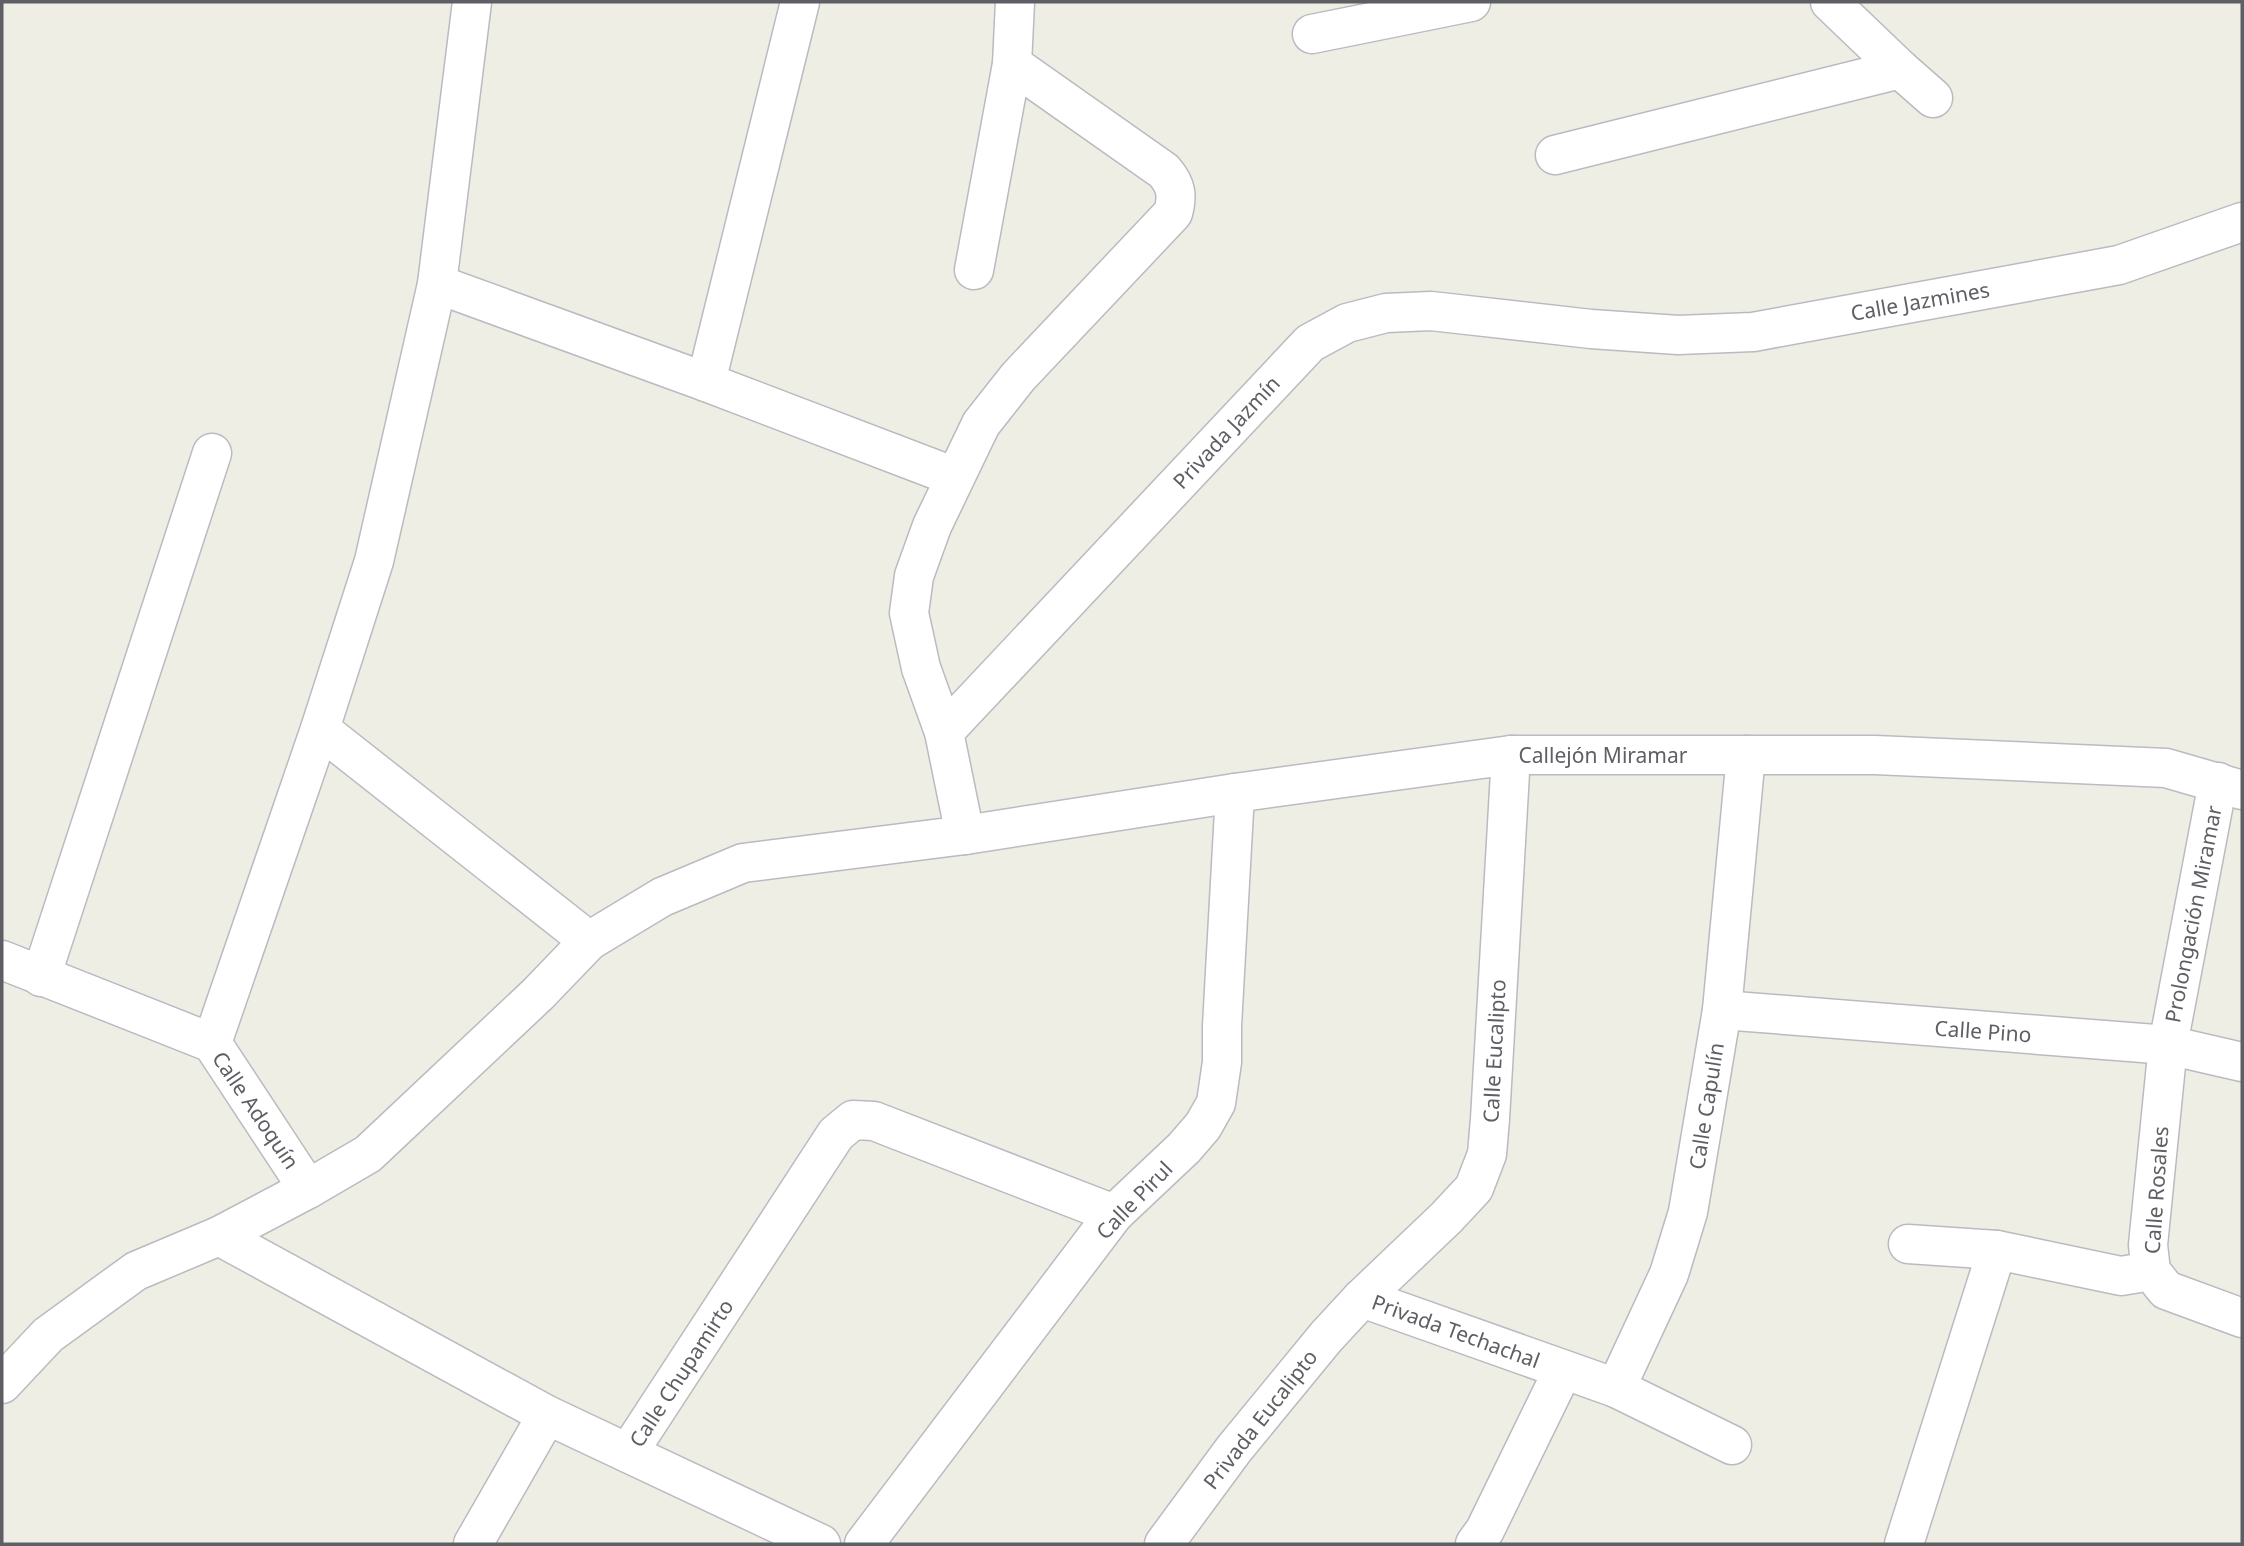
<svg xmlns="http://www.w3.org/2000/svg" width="2244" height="1546" font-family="'Noto Sans',sans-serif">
<rect width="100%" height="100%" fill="#eeeee5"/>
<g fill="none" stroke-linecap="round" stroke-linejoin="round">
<defs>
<g id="street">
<polyline points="1830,2 1900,69 1933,98"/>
<polyline points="1312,34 1471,2"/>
<polyline points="1555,155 1900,69"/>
<polyline points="974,270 1012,64 1015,2"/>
<polyline points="437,284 706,382 955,477"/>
<polyline points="706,382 800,2"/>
<polyline points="320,729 589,941"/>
<polyline points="944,732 1310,343 1347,323 1386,313 1431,311 1591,329 1678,335 1753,332 2119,265 2242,222"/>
<polyline points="2218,782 2168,1045 2148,1245 2151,1271 2166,1290 2242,1318"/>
<polyline points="2,960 212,1043 308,1189"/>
<polyline points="41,977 212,453"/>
<polyline points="1722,1010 2168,1045 2242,1062"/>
<polyline points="212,1043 320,729 374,561 437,284 472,2"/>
<polyline points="219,1236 547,1415 821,1544"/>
<polyline points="1908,1244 1997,1250 2121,1276 2151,1271"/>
<polyline points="1362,1298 1616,1388 1669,1274 1688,1212 1722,1010 1746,755"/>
<path d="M 2,1384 L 48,1335 L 136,1271 L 219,1236 L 308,1189 L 368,1154 L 538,994 L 589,941 L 662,897 L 743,863 L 965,835 L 944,732 L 921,668 L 909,613 L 914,576 L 932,526 L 981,424 L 1018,377 L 1173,213 C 1178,195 1176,185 1164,171 L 1012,64"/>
<polyline points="1616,1388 1732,1445"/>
<polyline points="628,1453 836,1134 853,1120 874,1121 1114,1214"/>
<polyline points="473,1544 547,1415"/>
<polyline points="864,1544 1114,1214 1184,1148 1203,1126 1216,1103 1222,1062 1222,1026 1235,793"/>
<polyline points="1164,1544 1234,1449 1326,1337 1362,1298 1446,1218 1474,1188 1487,1154 1490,1119 1511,755"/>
<polyline points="1475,1544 1485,1530 1563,1370"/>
<polyline points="1904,1544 1997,1250"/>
</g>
<polyline id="secondary" points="965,835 1235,793 1511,755 1875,755 2166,768 2242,790"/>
</defs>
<!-- street casing -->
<use href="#street" stroke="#babbc0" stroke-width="41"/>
<!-- secondary casing -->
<use href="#secondary" stroke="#babcc2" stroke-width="41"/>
<!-- street -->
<use href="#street" stroke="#fff" stroke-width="38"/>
<!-- secondary -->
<use href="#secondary" stroke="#fff" stroke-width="38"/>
</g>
<g text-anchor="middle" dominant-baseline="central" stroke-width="5" stroke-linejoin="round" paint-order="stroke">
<!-- street labels -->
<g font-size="21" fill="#5d5f64" stroke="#fff">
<text transform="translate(1920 301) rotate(-10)">Calle Jazmines</text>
<text transform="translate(1226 432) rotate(-47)">Privada Jazmín</text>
<text x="1603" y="755">Callejón Miramar</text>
<text transform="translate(2193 914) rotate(-79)">Prolongación Miramar</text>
<text transform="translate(1983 1031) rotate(4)">Calle Pino</text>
<text transform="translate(1494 1051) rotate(-87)">Calle Eucalipto</text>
<text transform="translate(1706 1106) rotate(-81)">Calle Capulín</text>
<text transform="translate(256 1110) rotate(56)">Calle Adoquín</text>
<text transform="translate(2156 1190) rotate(-86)">Calle Rosales</text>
<text transform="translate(1134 1200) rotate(-46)">Calle Pirul</text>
<text transform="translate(1456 1331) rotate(20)">Privada Techachal</text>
<text transform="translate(681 1373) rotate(-57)">Calle Chupamirto</text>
<text transform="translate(1260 1419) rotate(-52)">Privada Eucalipto</text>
</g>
</g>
<!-- border -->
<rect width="2244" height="1546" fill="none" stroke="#5d5f64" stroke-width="7"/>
</svg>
